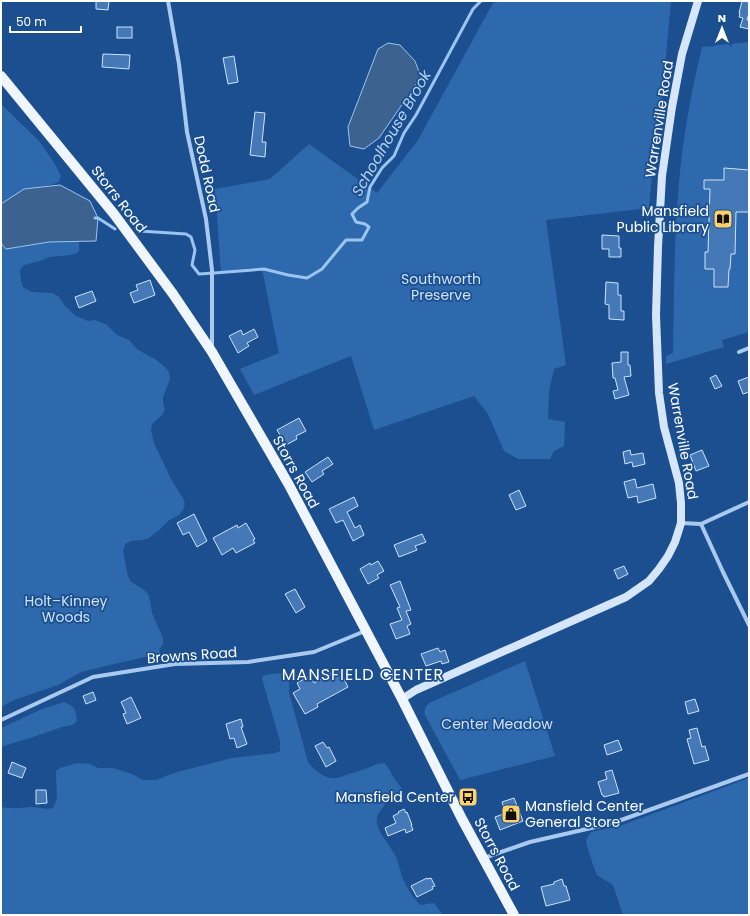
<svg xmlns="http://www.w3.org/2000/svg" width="750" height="916" font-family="Poppins,sans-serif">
<rect width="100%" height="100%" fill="#1b4f8f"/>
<!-- green -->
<g fill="#2e69ad">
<polygon points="494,1 671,1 662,99 654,150 649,208 546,220 566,365 554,369 549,391 548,419 565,422 564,446 554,451 550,459 518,459 504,451 488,414 474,396 374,430 351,356 254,395 240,369 279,353 262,269 221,273 215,189 270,179 309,144 377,193 418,140"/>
<path d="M 749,42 L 749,332 L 722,340 L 724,347 L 666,364 L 666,356 L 673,353 C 674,296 674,239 679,182 C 683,137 691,92 702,47 Z"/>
<polygon points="1,104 39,141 55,164 61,176 59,182 47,186 28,189 7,202 1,204"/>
<polygon points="50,241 77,241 79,243 79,250 77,253 71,255 49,257 40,261 24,265 20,270 21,281 23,287 32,292 52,293 58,296 66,307 76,316 88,321 95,320 107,325 117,335 129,340 138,350 155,359 165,367 169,372 170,379 163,397 163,403 165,409 162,415 152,424 151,430 154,443 172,481 183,498 185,504 183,510 179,515 168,521 159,530 149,538 143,540 131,541 125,544 123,551 128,576 131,582 143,589 148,594 150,600 152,613 163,638 163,644 159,650 161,653 81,672 58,685 14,700 1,707 1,242 14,247 28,246"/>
<path d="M 525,661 L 555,756 L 460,780 L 425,715 C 424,710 425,707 429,703 Z"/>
<path d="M 284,673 L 287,674 L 289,680 L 289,693 L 308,762 L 313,768 L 318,772 L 324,776 L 330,778 L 337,778 L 368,768 L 377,764 L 384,763 C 388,767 390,770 392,775 C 395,780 399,784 402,789 C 400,795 393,797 388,801 C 385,804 377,814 377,818 C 374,830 392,847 397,859 C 399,865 400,871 402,877 C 405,885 413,898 420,905 L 434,903 L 443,915 L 1,915 L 1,807 C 11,809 20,808 31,807 C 39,807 45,810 53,808 L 57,798 L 56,772 L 57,770 L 60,768 L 77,763 L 90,764 L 98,768 L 113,768 L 132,774 L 143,780 L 156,780 L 177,772 L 232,758 L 276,753 L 280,751 L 280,741 L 262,679 L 263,676 C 270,673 277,674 284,673 Z"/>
<path d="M 64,702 C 76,707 75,708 77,721 L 75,723 L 72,725 L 62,727 L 30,738 L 10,744 L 1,747 L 1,728 L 42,709 Z"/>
<polygon points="749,778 749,915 623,915 613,885 597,875 593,865 586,843 587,838 591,832 620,826"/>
</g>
<!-- water -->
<g fill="#3c6290" stroke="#9cc4f0">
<polygon points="388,43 400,45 415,61 421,77 379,138 364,149 350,146 348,127 378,49"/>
<polygon points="60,185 90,201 98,218 96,241 49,242 6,249 1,243 1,204 24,189"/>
</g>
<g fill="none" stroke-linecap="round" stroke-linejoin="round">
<!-- stream -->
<g stroke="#9cc4f0" stroke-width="3">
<polyline points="95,218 98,218 115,229"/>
<polyline points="140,231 186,234 191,237 195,250 192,265 199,274 214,273 264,269 288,275 307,278 322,269 346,240 362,240 369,227 365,224 356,222 352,214 358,208 367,202 370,187 382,168 394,156 404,133 416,115 473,9 481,1"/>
</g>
</g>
<!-- building -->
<g fill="#4478b7" stroke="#cfe3fa">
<polygon points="96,1 109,1 108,10 96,9"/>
<polygon points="742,1 749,2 749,13 747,20 749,20 749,29 740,27 743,18 739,17 740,13 739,13"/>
<rect x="117" y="27" width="15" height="11"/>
<polygon points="103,54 130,55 129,69 102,67"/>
<polygon points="234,56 238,82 228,84 223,58"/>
<polygon points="255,112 265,113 262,142 266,142 265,157 250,155"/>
<polygon points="724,168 749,170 749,212 736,212 735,254 731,254 730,269 729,269 728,287 714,287 714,269 705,269 705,252 708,252 710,189 704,189 704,180 724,180"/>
<polygon points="602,235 619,236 619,248 621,248 621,257 609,257 609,249 602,249"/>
<polygon points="150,280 155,295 134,303 130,293 138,290 136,285"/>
<polygon points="606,282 618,283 618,295 621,295 621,311 624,311 624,320 609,319 609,305 605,304"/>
<polygon points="92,291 96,301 79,308 75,297"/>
<polygon points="254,329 258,337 247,343 249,346 238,353 229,336 241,330 243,335"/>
<polygon points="621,352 628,352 628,365 630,365 631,376 624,377 629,395 615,399 613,391 618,390 615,378 613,378 612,363 621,362"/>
<polygon points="716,375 722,386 715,389 710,378"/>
<polygon points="749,377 749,392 743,394 738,381"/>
<polygon points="299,418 306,431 296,436 297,439 286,445 277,430"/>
<polygon points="630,450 631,455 643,453 645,464 633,467 632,462 625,464 623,452"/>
<polygon points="702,450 709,466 696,471 690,455"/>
<polygon points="328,457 333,464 322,471 324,474 312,482 305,472"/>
<polygon points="635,479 637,488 653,484 656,498 638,503 637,496 628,498 624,482"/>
<polygon points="519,490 526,506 516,510 509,495"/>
<polygon points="354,497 358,506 347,512 355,528 360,525 364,535 353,541 343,520 336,523 329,509"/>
<polygon points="194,514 207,541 197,547 189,532 183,535 177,523"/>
<polygon points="246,523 255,539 253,540 255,543 236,553 233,548 222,555 213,538 237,525 238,528"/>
<polygon points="422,534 426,542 415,546 417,550 399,557 394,545"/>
<polygon points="378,561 384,571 377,575 379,578 368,584 360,569 370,563 371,565"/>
<polygon points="624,566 628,574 618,579 614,570"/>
<polygon points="400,581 411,610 406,611 411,624 407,626 410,634 396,639 390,624 402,620 397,608 400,607 390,585"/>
<polygon points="295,589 305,607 296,613 285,594"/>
<polygon points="438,648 440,652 445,650 449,662 442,664 441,661 426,666 421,654"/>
<polygon points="339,669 348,687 317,704 318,707 305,714 293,693 300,689 297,683 310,676 314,683"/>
<polygon points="93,692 96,700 86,704 83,696"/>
<polygon points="131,697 141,718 127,724 123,714 126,713 121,702"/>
<polygon points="695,699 699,711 688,714 685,702"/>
<polygon points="241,719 243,727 241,727 247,744 237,748 234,738 230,739 226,724"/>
<polygon points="697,728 702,747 705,746 709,760 694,764 687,739 691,738 689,730"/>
<polygon points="618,740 622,750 607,755 604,745"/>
<polygon points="323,742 327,748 329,747 336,761 326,767 315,746"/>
<polygon points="12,762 26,768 22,778 8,773"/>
<polygon points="612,770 619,793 604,797 603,795 602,795 598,782 607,779 605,772"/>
<polygon points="36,790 46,790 47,803 36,804"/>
<polygon points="514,798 523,821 500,830 495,817 506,813 502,802"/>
<polygon points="404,809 406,813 407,812 412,825 411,825 413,830 406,833 405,829 388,836 385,828 396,823 393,816 399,813 398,812"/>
<polygon points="427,878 427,879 431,878 435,886 432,887 433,889 417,897 411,886"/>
<polygon points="562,879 564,886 566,886 570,900 546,906 541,887 554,884 554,882"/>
</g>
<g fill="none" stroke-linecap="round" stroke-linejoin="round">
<!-- street -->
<g stroke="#a9c9ee" stroke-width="4">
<polyline points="168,1 179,64 187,132 206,219 212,270 212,347"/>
<polyline points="739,352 749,348"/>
<polyline points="681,523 701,524 749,502"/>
<polyline points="701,524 723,572 749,625"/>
<polyline points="1,720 93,677 175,664 248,662 314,652 365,631"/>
<polyline points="484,858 530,842 613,823 749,774"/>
</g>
<!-- secondary -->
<polyline stroke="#d6e6fa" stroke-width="8" points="402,699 416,690 626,597 649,581 659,569 668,556 675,542 681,523 681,503 679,483 664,427 659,393 656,315 658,247 662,176 672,107 682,54 698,1"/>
<!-- primary -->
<polyline stroke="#f0f6ff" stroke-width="10" points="1,76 114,214 173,294 212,352 289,485 402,699 462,819 514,915"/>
</g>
<!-- icons -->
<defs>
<symbol id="library-square" viewBox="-11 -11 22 22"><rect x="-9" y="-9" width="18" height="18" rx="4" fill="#ffd166" stroke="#1b4f8f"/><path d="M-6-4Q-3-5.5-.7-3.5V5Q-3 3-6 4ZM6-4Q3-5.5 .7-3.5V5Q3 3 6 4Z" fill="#111"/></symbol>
<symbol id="bus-square" viewBox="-11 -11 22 22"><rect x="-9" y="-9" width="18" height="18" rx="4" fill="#ffd166" stroke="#1b4f8f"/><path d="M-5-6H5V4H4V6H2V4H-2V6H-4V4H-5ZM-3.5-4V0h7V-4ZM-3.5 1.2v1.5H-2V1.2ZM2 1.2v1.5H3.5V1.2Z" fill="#111"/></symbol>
<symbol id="shop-square" viewBox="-11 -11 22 22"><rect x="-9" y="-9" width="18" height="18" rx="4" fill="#ffd166" stroke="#1b4f8f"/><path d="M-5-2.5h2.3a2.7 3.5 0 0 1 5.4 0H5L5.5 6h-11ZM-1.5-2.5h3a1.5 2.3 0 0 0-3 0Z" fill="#111"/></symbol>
</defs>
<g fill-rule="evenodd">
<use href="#library-square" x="712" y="208" width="22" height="22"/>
<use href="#bus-square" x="457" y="786" width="22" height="22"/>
<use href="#shop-square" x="500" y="803" width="22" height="22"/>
</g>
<g text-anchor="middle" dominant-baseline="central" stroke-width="3.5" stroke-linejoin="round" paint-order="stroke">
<!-- street labels -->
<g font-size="14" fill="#fff" stroke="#1b4f8f">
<text transform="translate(659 119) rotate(-81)">Warrenville Road</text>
<text transform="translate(207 174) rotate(78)">Dodd Road</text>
<text transform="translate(119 199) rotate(52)">Storrs Road</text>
<text transform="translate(683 441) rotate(80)">Warrenville Road</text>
<text transform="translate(296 472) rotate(61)">Storrs Road</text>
<text transform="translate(192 655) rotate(-4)">Browns Road</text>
<text transform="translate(497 854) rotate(62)">Storrs Road</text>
</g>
<!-- poi labels -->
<g font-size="14" fill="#fff" stroke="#1b4f8f" text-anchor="end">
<text x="709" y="211">Mansfield<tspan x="709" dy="16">Public Library</tspan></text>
<text x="454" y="797">Mansfield Center</text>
<text x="525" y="806" text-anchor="start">Mansfield Center<tspan x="525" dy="16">General Store</tspan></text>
</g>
<!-- park labels -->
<g font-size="14" fill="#cfe3fa" stroke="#1b4f8f">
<text x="441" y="279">Southworth<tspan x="441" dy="16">Preserve</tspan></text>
<text x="66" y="601">Holt–Kinney<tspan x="66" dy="16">Woods</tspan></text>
<text x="497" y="724">Center Meadow</text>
</g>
<!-- water labels -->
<g font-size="15" font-style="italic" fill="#b5d3f5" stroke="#1b4f8f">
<text transform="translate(391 133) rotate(-60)">Schoolhouse Brook</text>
</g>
<!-- quarter labels -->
<g font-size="16" letter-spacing="1" fill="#fff" stroke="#1b4f8f">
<text x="363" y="674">MANSFIELD CENTER</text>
</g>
</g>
<!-- border -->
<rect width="750" height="916" fill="none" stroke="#ffffff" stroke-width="4"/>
<!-- north arrow -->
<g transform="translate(722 28)" stroke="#1b4f8f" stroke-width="3" paint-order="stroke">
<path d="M0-3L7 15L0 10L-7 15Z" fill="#ffffff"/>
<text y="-6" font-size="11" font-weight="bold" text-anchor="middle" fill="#ffffff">N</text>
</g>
<!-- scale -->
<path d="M10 26v6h71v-6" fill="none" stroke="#ffffff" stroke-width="2"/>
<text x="16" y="26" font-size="12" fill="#ffffff" stroke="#1b4f8f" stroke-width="3" paint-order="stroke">50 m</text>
</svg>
